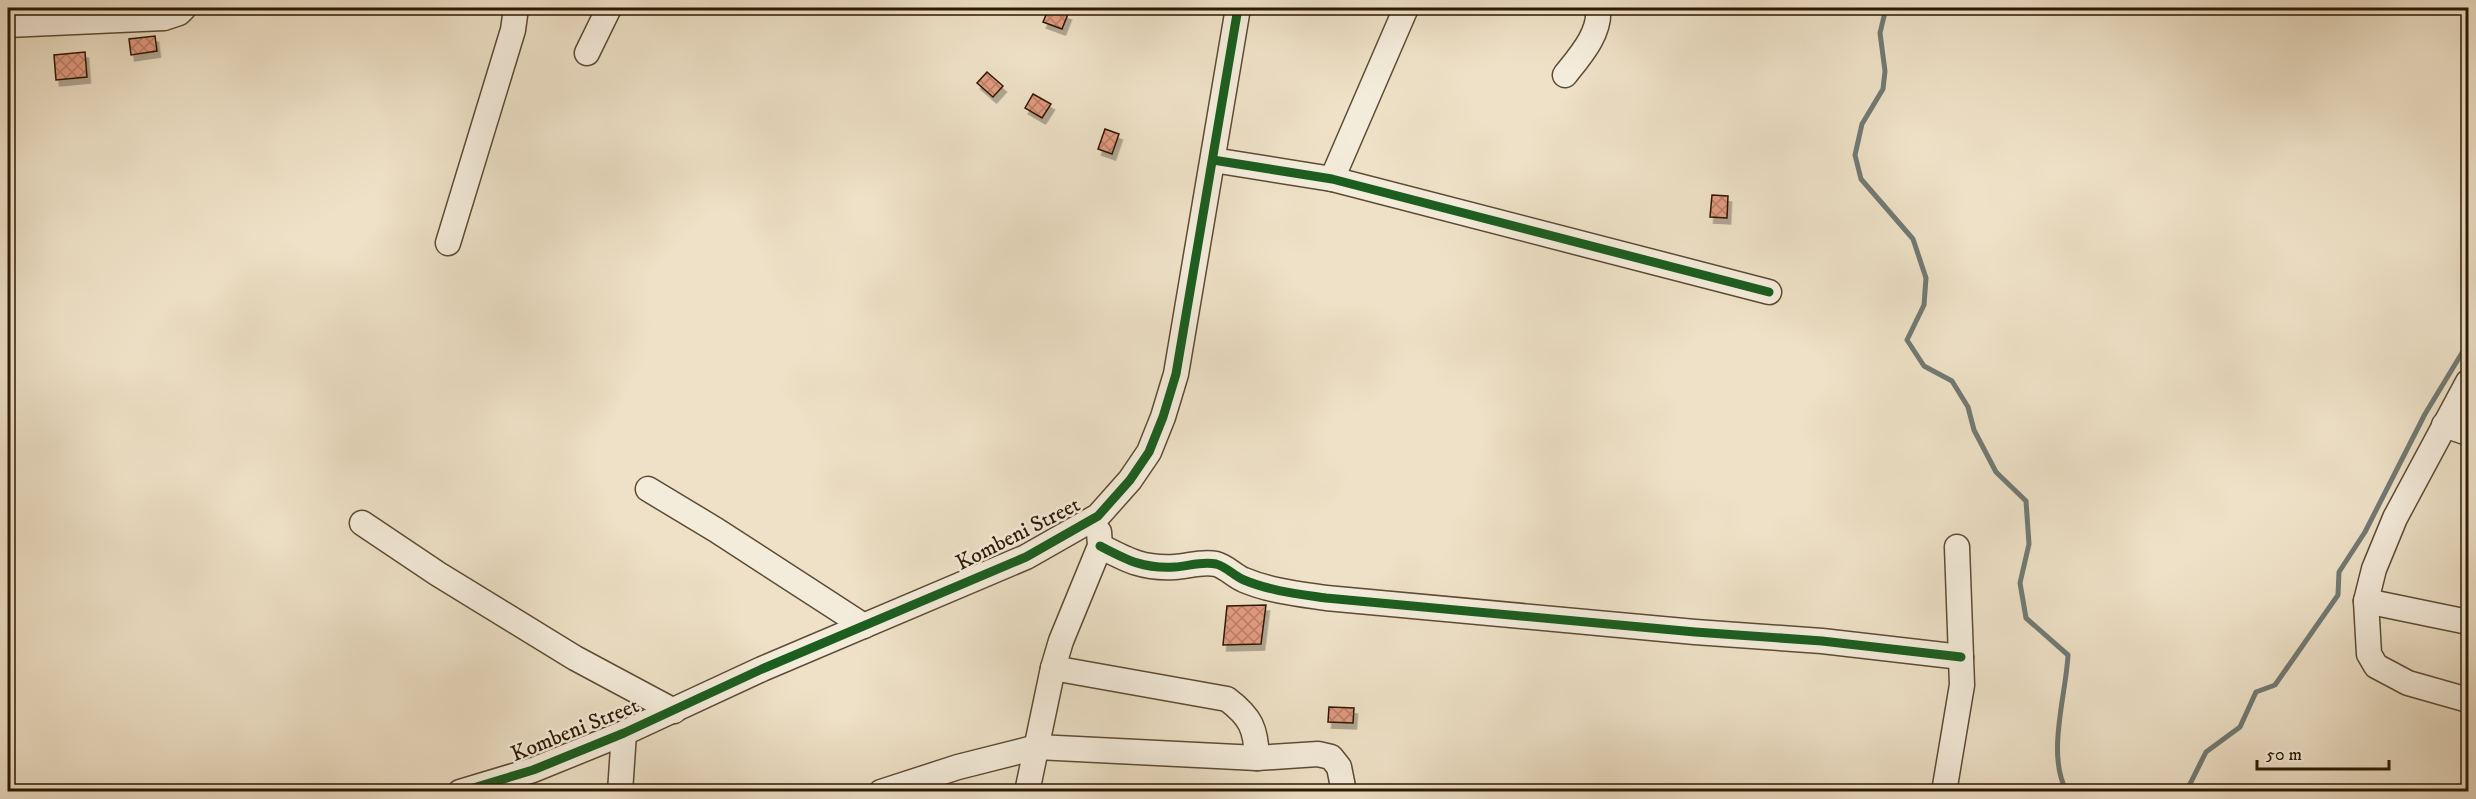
<svg xmlns="http://www.w3.org/2000/svg" width="2476" height="799" font-family="'IM FELL DW Pica',serif">
<defs>
<pattern id="building-cross-hatch" width="8" height="8" patternUnits="userSpaceOnUse" patternTransform="scale(1.5)"><rect width="8" height="8" fill="#e39b81"/><path d="M0 0l8 8M0 8l8-8" fill="none" stroke="#b87e67"/></pattern>
<filter id="shadow"><feDropShadow dx="3.5" dy="6" stdDeviation="0" flood-color="#0004"/></filter>
</defs>
<rect width="100%" height="100%" fill="#eee1c7"/>
<filter id="stains"><feTurbulence type="fractalNoise" baseFrequency=".00333" numOctaves="4"/><feColorMatrix values="0 0 0 0 .2 0 0 0 0 .09 0 0 0 0 .02 0 0 0 .5 -.17"/></filter>
<radialGradient id="worn" r=".72"><stop offset=".6" stop-color="#630" stop-opacity="0"/><stop offset="1" stop-color="#630" stop-opacity=".3"/></radialGradient>
<g fill="none" stroke-linecap="round" stroke-linejoin="round">
<!-- stream -->
<g stroke="#717a74" stroke-width="5">
<path d="M 1886,8 L 1880,33 L 1885,71 L 1883,89 L 1862,124 L 1855,155 L 1861,179 L 1913,239 L 1926,278 L 1924,305 L 1907,340 L 1924,366 L 1952,381 L 1968,407 L 1974,430 L 1996,472 L 2026,501 L 2029,544 L 2020,583 L 2026,618 L 2068,655 C 2066,696 2046,755 2067,792"/>
<polyline points="2186,792 2206,752 2240,727 2256,692 2275,685 2338,595 2339,572 2365,532 2425,414 2468,343"/>
</g>
</g>
<!-- building -->
<g fill="url(#building-cross-hatch)" stroke="#2d1903" stroke-width="1.5" filter="url(#shadow)">
<polygon points="1049,8 1068,14 1062,29 1043,22"/>
<polygon points="155,36 157,51 131,55 129,39"/>
<polygon points="85,52 87,77 56,80 54,55"/>
<polygon points="987,72 1003,86 993,97 977,83"/>
<polygon points="1033,94 1051,104 1042,118 1025,108"/>
<polygon points="1105,129 1119,134 1112,154 1098,149"/>
<polygon points="1712,195 1728,196 1727,218 1710,217"/>
<polygon points="1266,605 1261,644 1223,645 1227,606"/>
<polygon points="1329,707 1354,708 1353,723 1328,722"/>
</g>
<g fill="none" stroke-linecap="round" stroke-linejoin="round">
<defs>
<g id="minor">
<polyline points="8,25 164,18 179,13 184,8"/>
<polyline points="587,53 609,8"/>
<path d="M 1565,75 C 1580,56 1601,33 1598,8"/>
<polyline points="1213,160 1332,179 1769,292"/>
<polyline points="1332,179 1406,8"/>
<polyline points="448,243 513,30 516,8"/>
<polyline points="2468,382 2395,518 2374,569 2366,601 2369,654 2376,666 2408,683 2468,700"/>
<polyline points="2444,425 2468,433"/>
<polyline points="648,489 716,530 864,626"/>
<polyline points="362,523 438,574 575,658 674,711"/>
<path d="M 1100,546 C 1127,560 1143,569 1175,567 C 1189,566 1202,561 1216,564 C 1227,567 1234,576 1244,580 C 1270,591 1299,594 1326,598 L 1695,632 L 1822,641 L 1961,657"/>
<polyline points="2366,601 2468,622"/>
<path d="M 1053,668 L 1227,699 C 1251,717 1256,729 1257,758"/>
<polyline points="460,792 533,770 624,733 762,669 1026,557 1098,516 1130,480 1149,452 1163,417 1176,374 1238,8"/>
<polyline points="620,792 624,733"/>
<polyline points="881,792 958,767 1037,747 1257,758 1318,754 1331,757 1339,767 1344,792"/>
<polyline points="1027,792 1053,668 1061,641 1100,546 1099,532"/>
<polyline points="1944,792 1962,685 1957,547"/>
</g>
</defs>
<!-- minor casing -->
<use href="#minor" stroke="#5d4b34" stroke-width="27"/>
<!-- minor -->
<use href="#minor" stroke="#f4ecdb" stroke-width="24"/>
<defs>
<g id="cycleway">
<polyline points="1213,160 1332,179 1769,292"/>
<path d="M 1100,546 C 1127,560 1143,569 1175,567 C 1189,566 1202,561 1216,564 C 1227,567 1234,576 1244,580 C 1270,591 1299,594 1326,598 L 1695,632 L 1822,641 L 1961,657"/>
<polyline points="460,792 533,770 624,733 762,669 1026,557 1098,516 1130,480 1149,452 1163,417 1176,374 1238,8"/>
</g>
</defs>
<!-- cycleway casing -->
<use href="#cycleway" stroke="#f4ecdb" stroke-width="13"/>
<!-- cycleway -->
<use href="#cycleway" stroke="#1b5e20" stroke-width="9"/>
</g>
<g text-anchor="middle" dominant-baseline="central" stroke-width="5" stroke-linejoin="round" paint-order="stroke">
<!-- street labels -->
<g font-size="22" fill="#2d1903" stroke="#f4ecdb">
<text transform="translate(1018 534) rotate(-27)">Kombeni Street</text>
<text transform="translate(575 730) rotate(-22)">Kombeni Street</text>
</g>
</g>
<!-- margin -->
<rect width="2476" height="799" fill="none" stroke="#eee1c7" stroke-width="30"/>
<rect x="9" y="9" width="2458" height="781" fill="none" stroke="#2d1903" stroke-width="3"/>
<rect x="15" y="15" width="2446" height="769" fill="none" stroke="#2d1903" stroke-width="1.5"/>
<!-- scale -->
<path d="M2257 760v9h132v-9" fill="none" stroke="#2d1903" stroke-width="3"/>
<text x="2266" y="760" font-size="18" fill="#2d1903" stroke="#f4ecdb" stroke-width="4.5" paint-order="stroke">50 m</text>
<rect width="100%" height="100%" filter="url(#stains)"/>
<rect width="100%" height="100%" fill="url(#worn)"/>
</svg>
